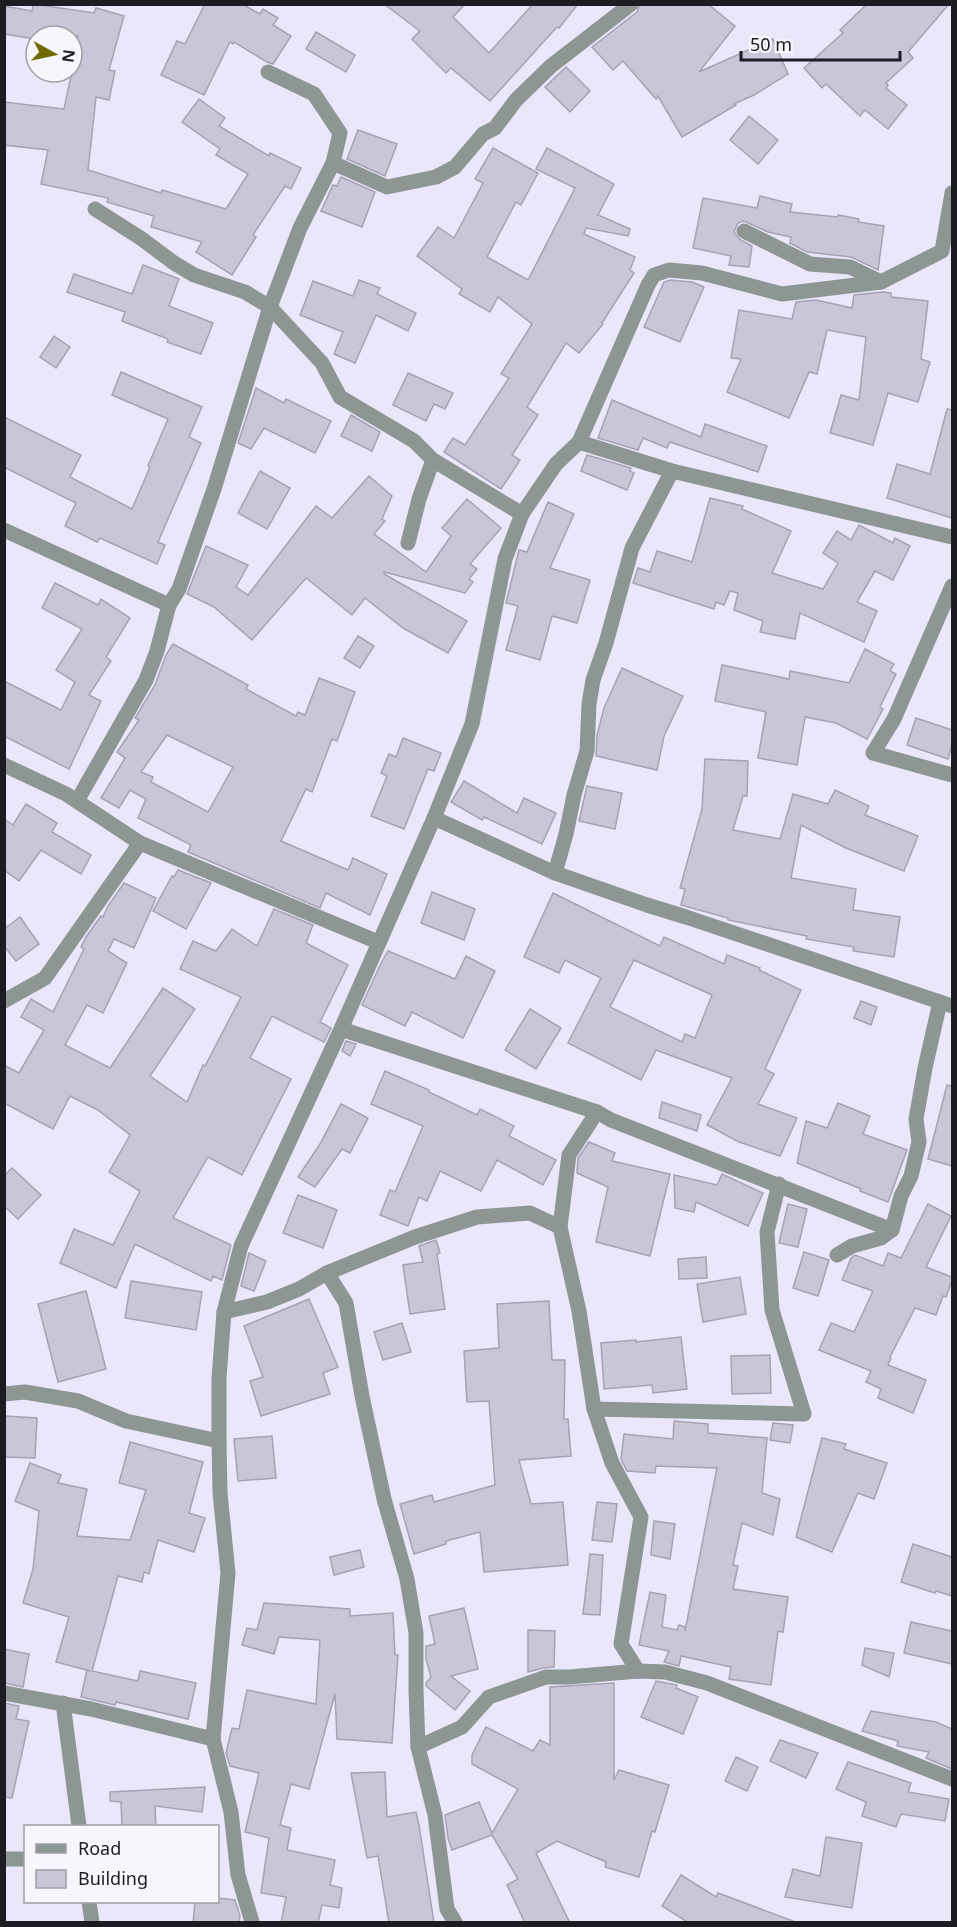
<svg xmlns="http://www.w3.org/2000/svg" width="957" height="1927" font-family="'Noto Sans',sans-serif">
<rect width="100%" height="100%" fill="#eae7fa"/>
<!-- building -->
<g fill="#c9c6d8" stroke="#a5a2b4" stroke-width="1.5" fill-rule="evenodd">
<polygon points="33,4 94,13 96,8 124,16 109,70 115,71 109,100 96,97 88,170 161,193 162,190 226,209 248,174 216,155 220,149 182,122 199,99 225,118 219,126 269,156 270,153 301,168 291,189 285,186 253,235 256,237 232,275 196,252 202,242 151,227 154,216 107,202 108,198 41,184 48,150 4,145 4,102 64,109 78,43 76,42 78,36 36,36 36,39 4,34 4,6 32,11"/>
<polygon points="205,4 242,4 260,14 263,9 278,18 273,25 291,36 273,64 267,62 234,42 233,44 230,42 204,95 161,75 177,41 185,44"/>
<polygon points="384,4 465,4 453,17 489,53 533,4 578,4 559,28 557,27 490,101 451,68 446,73 412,39 420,31"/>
<polygon points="640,4 708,4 735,26 699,72 773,39 788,74 754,95 734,104 736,105 682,137 658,96 656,99 623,61 613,70 592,47 637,12"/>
<polygon points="867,4 949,4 908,52 913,58 886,83 888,85 886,88 907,105 888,129 865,110 860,116 826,84 822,88 804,68 843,33 840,30"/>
<polygon points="316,32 355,55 346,72 306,49"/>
<polygon points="566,67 590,91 570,112 545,87"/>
<polygon points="749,116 778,140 758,164 730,140"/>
<polygon points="358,130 397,144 385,176 347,159"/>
<polygon points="493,148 538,173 521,205 516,202 487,257 528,280 575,188 536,169 547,148 614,184 598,215 630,229 628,236 586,228 584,234 635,257 630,270 634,273 602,323 603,324 579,353 566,343 527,407 538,415 512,455 520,460 501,489 444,452 453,438 465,445 509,378 501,374 532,324 498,297 490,312 459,294 462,289 417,256 438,227 454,238 483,183 475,179"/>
<polygon points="341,177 375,192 362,227 321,211 333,185 337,186"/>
<polygon points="760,196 792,204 790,212 838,217 838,215 859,219 858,222 884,226 878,270 851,257 807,252 790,243 791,237 768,232 744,221 738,223 734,232 739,239 752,246 749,267 729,265 731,256 693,248 703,198 757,208"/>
<polygon points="143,265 179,279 169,306 213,323 201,354 167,342 168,339 122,321 125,312 67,292 74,274 132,294"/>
<polygon points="359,280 380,288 377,294 416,313 408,331 376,315 355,363 334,354 343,332 300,315 313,281 353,296"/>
<polygon points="670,280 692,282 704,287 680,342 644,327 664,282"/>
<polygon points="883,292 891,293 891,297 928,301 921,359 930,362 918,402 888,393 873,445 830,433 841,395 859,400 866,337 827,330 817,374 809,372 789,418 727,392 741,359 731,358 739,310 792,319 796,302 816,300 852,308 854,295"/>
<polygon points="54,336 70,347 56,368 40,357"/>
<polygon points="121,372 202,407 189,437 201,443 158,542 165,545 157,564 100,538 97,542 65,526 76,503 4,467 4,417 81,455 70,477 132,509 150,467 148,466 168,419 112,395"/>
<polygon points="408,373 453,393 445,409 434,404 426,421 393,405"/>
<polygon points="256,388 284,403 286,399 331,421 315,453 264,428 251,449 238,443"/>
<polygon points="612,400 701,437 705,424 767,446 758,472 670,442 667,448 643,438 638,450 598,438"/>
<polygon points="947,409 952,410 952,518 887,498 897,464 930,474"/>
<polygon points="351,415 380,432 372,451 341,436"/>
<polygon points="587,455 631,468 630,471 634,473 627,490 581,471"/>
<polygon points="260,471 290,488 267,529 238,513"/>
<polygon points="369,476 392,496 382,519 385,521 374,534 426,572 451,536 442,528 467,499 501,528 470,564 477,569 469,579 473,582 465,593 384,572 384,574 467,621 448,653 403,628 365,598 352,615 306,578 252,640 214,607 187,594 206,546 248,565 236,587 248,595 316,506 332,518"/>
<polygon points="710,498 743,506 742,509 791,531 772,573 823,589 838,563 823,553 837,531 851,540 859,525 893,543 895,538 910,546 893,580 875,571 857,602 877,611 864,642 800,613 795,639 760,632 763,621 734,610 738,593 730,591 724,605 716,602 714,609 633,583 638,568 650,572 657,551 692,562"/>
<polygon points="548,502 574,514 550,568 590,580 577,623 552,616 540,660 506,650 518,606 506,603 519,550 527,552"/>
<polygon points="55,583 98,605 101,599 130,618 106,657 111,661 89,695 101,701 69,769 4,736 4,681 61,710 75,682 56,670 82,629 42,608"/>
<polygon points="358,636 374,646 360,668 344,658"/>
<path d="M 173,644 L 248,685 L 246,689 L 296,716 L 298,712 L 305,715 L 319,678 L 355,692 L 337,741 L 332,739 L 312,792 L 306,789 L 281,841 L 348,870 L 353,858 L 387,874 L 370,915 L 326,893 L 320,908 L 188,852 L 191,845 L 138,818 L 146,799 L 130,790 L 119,808 L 101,798 L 125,758 L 117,752 L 139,720 L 135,718 L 155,685 L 166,655 ZM 167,735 L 233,767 L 208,812 L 151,782 L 153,777 L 141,772 Z"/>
<polygon points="865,649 894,664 890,671 896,674 880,707 883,709 867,739 836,723 805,717 797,765 758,758 766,712 715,701 722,665 789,679 790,671 849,683"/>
<polygon points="622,668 683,696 664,736 657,770 596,756 597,735 604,708"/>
<polygon points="916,718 952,730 952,744 948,759 907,745"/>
<polygon points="403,738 441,753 434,771 428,769 404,829 371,816 387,776 381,773 389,754 396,757"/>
<polygon points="705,759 748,761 747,796 743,796 733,830 780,839 793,794 828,804 835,790 869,806 865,815 918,836 904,871 846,848 801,825 791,878 856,889 853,910 900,917 894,957 853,951 854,947 806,939 807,936 728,920 728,918 681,905 685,889 680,888 702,809"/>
<polygon points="464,781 517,813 524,798 556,813 542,844 484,817 482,820 451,802"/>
<polygon points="587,786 622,793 615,829 579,821"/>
<polygon points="26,804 57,823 52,832 91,855 81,874 41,850 19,881 4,870 4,819 13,825"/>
<polygon points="178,870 211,883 186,929 153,911 172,876 174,877"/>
<polygon points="124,883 156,898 134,948 114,939 108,951 127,963 103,1013 87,1005 65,1045 110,1068 163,988 195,1009 150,1076 187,1102 203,1065 205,1066 241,997 180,969 193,941 216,951 232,929 257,946 274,909 313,925 306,943 348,965 320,1022 331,1028 324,1042 272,1016 250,1058 291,1079 242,1175 208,1157 173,1218 231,1245 222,1280 213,1276 211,1281 135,1244 116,1288 60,1263 74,1229 113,1245 140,1191 109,1172 130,1135 98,1110 70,1096 53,1129 4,1103 4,1065 19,1073 44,1030 21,1017 31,999 53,1012 84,949 81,947 86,937 101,916 103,917 108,906"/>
<polygon points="432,892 475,909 464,940 421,923"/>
<path d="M 553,893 L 660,946 L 664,937 L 724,964 L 727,955 L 760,968 L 759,970 L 801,990 L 765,1069 L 774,1074 L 758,1104 L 797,1118 L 780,1156 L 739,1142 L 707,1125 L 732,1078 L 656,1050 L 641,1080 L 568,1043 L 601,978 L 565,960 L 559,973 L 524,957 ZM 634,960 L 712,995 L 695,1038 L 685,1034 L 682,1042 L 610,1007 Z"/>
<polygon points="20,917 39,944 16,961 4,946 4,929"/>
<polygon points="388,951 455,979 466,956 495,971 463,1038 412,1012 405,1026 362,1005 380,965"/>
<polygon points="861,1001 877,1007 871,1025 854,1018"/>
<polygon points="530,1009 561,1028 536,1069 505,1050"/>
<polygon points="346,1041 356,1044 350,1056 342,1051"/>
<polygon points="385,1071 429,1090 429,1092 477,1115 480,1109 514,1126 509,1136 556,1160 543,1185 497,1160 481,1191 440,1171 427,1201 419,1197 408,1226 380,1215 390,1190 395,1192 423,1126 371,1104"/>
<polygon points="947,1085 952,1086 952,1166 928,1159"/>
<polygon points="662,1102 701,1115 697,1131 659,1118"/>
<polygon points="838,1103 870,1116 863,1134 907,1150 888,1202 860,1191 861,1189 797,1163 806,1121 827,1128"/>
<polygon points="341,1104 368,1118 350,1153 342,1149 315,1187 298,1177 320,1144"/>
<polygon points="589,1142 615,1153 612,1161 670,1174 650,1256 596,1242 608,1187 577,1173 578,1158"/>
<polygon points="12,1168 41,1195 18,1219 4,1206 4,1176"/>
<polygon points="722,1174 763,1193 748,1226 696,1202 694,1212 675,1208 674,1175 717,1185"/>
<polygon points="298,1195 337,1210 323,1248 283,1233"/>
<polygon points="788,1204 807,1209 798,1247 779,1243"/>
<polygon points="928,1204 951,1216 926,1267 952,1277 952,1280 946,1297 943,1296 936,1315 915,1308 890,1357 891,1358 888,1365 926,1380 913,1413 878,1398 881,1389 866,1382 871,1371 819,1350 831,1323 854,1332 873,1291 842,1280 851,1258 855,1255 883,1266 888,1253 901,1258"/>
<polygon points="436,1240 440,1253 437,1254 445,1309 410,1314 403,1265 423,1262 419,1246"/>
<polygon points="804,1252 829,1260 818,1296 793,1288"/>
<polygon points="249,1253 266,1261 254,1291 241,1286"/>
<polygon points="706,1257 707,1278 679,1279 678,1259"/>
<polygon points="740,1277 746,1314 703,1322 697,1284"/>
<polygon points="131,1281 202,1292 196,1330 125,1318"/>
<polygon points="86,1291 106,1369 58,1382 38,1304"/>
<polygon points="309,1299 338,1367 323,1373 330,1394 261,1416 250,1381 263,1377 244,1326"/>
<polygon points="549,1301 552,1360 565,1360 564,1419 568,1419 571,1456 519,1460 531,1504 563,1502 568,1565 484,1572 480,1532 446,1541 446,1544 414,1554 400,1504 432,1495 434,1502 495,1485 489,1401 467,1402 464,1351 499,1348 497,1304"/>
<polygon points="402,1323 411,1352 383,1360 374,1332"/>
<polygon points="681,1337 687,1389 653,1393 652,1385 604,1389 601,1343 636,1340 636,1342"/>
<polygon points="770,1355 771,1393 732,1394 731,1356"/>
<polygon points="5,1416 37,1418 35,1458 4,1457"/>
<polygon points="674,1421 708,1424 708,1433 767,1438 762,1493 780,1499 773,1535 742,1523 733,1565 738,1566 733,1589 788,1597 783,1632 778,1631 771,1685 729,1679 731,1667 681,1656 679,1666 664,1662 669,1651 639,1645 650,1592 666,1595 662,1627 677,1630 679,1625 685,1627 685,1631 717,1468 656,1466 655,1473 627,1471 621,1459 624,1434 673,1439"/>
<polygon points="773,1423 793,1425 790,1443 770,1440"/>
<polygon points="272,1436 276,1478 238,1481 234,1439"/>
<polygon points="822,1438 846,1444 844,1449 887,1463 874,1499 858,1493 832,1552 796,1537"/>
<polygon points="130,1442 203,1462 189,1513 205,1518 194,1552 158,1540 149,1574 144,1572 142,1582 118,1576 92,1671 138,1681 140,1671 196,1683 188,1719 116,1702 115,1705 81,1697 87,1670 90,1671 56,1662 69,1617 23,1603 33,1569 39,1511 15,1501 30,1463 61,1475 58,1483 87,1489 77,1536 130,1540 146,1490 119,1483"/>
<polygon points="597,1502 617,1504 612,1542 592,1540"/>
<polygon points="654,1521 675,1524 670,1559 651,1555"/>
<polygon points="913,1544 952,1557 952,1596 936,1591 935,1593 901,1582"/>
<polygon points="360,1550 364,1567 334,1575 330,1557"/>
<polygon points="590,1554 603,1555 600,1615 583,1614"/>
<polygon points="264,1603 350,1609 350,1616 393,1613 395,1655 398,1655 392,1743 337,1739 335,1694 309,1789 291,1784 280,1825 291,1828 287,1850 335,1860 330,1885 342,1888 339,1908 322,1905 318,1923 281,1923 286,1897 261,1893 269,1838 245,1832 259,1773 230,1766 226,1753 232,1728 239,1729 247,1690 316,1704 320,1640 279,1637 274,1654 242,1645 247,1628 257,1630"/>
<polygon points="464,1608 478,1669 451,1676 470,1691 455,1710 426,1686 426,1683 431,1677 426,1659 426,1646 435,1644 429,1616"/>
<polygon points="911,1622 952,1631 952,1664 904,1653"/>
<polygon points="528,1630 555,1631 554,1667 543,1668 528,1672"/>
<polygon points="865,1648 894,1653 889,1677 862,1665"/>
<polygon points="4,1649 29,1654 23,1687 4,1683"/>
<polygon points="656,1681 677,1685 676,1688 698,1697 683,1734 641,1717"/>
<polygon points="614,1683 614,1780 619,1770 669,1785 655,1832 652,1831 639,1877 605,1867 606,1862 557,1841 536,1853 570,1923 525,1923 507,1885 518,1879 492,1835 452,1850 448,1838 445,1815 479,1802 492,1833 518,1789 472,1764 472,1755 486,1727 533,1751 540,1740 550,1745 550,1687"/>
<polygon points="4,1703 19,1706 16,1719 29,1721 12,1798 4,1797"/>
<polygon points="871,1711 936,1722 952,1729 952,1769 926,1758 929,1752 897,1746 898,1741 862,1731"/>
<polygon points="780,1740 818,1753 806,1778 770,1761"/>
<polygon points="736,1757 758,1767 747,1791 725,1781"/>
<polygon points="848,1762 911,1783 908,1792 949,1799 945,1821 901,1814 896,1827 862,1816 866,1802 836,1789"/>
<polygon points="385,1772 387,1817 416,1812 419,1825 434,1923 389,1923 378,1856 367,1858 351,1773"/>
<polygon points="205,1787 202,1812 155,1806 156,1827 122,1827 121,1802 110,1801 110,1792"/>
<polygon points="826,1837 862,1843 852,1908 785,1897 793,1869 820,1876"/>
<polygon points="681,1875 716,1897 718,1893 793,1921 793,1923 689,1923 662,1906"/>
<polygon points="218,1898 235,1900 240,1916 239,1923 193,1923 195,1902 218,1902"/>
</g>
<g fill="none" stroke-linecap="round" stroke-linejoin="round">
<!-- minor -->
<g stroke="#8d9693" stroke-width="15">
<polyline points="268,72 314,94 340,133 333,163"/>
<polyline points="95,209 142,239 174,263 194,275 245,292 270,307 322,363 340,397 414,441 433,460 522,514"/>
<polyline points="744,231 810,264 850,267 881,282"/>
<polyline points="579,442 672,471 952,537"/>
<polyline points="4,530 169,605"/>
<polyline points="408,543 419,499 433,460"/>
<polyline points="952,586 894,719 873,753 952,775"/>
<polyline points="4,765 66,794 140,843 378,942"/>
<polyline points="77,801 146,680 157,651 169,605 179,589 214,489 270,307 300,228 333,163 387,187 436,177 455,167 483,134 495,128 516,100 551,66 631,4"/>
<polyline points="434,818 555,873 647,905 686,917 952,1006"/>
<polyline points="555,873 566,834 574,795 587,751 589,704 593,680 606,643 632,548 672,471"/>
<polyline points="4,1001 45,978 140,843"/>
<polyline points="341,1029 597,1112 611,1120 892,1230"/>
<polyline points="597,1112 569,1155 560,1227 579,1311 594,1409 612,1463 641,1517 621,1644 638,1671"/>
<polyline points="837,1255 852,1246 881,1238 892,1230 901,1196 911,1176 919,1142 916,1119 925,1068 940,1002"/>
<polyline points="327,1273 346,1303 362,1396 384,1499 407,1579 416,1633 416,1690 418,1747 435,1815 447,1909 455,1922"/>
<polyline points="224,1312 267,1302 299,1289 327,1273 415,1237 477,1217 530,1213 560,1227"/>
<polyline points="4,1394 25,1392 78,1401 126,1421 219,1441"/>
<polyline points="594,1409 804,1414 772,1310 767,1232 779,1184"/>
<polyline points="4,1693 91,1709 213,1739"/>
<polyline points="63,1703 79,1826"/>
<polyline points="418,1747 462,1727 489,1697 546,1677 569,1677 638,1671 665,1672 707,1683 952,1779"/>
<polyline points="4,1859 26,1859"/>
<polyline points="89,1902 92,1922"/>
<polyline points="252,1922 238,1875 231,1812 213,1739 228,1573 220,1493 219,1441 219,1378 224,1312 241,1246 341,1029 434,818 472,724 505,559 522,514 556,464 579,442 648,285 654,275 669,270 702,273 782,294 881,282 942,251 952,193"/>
</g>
</g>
<!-- border -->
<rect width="957" height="1927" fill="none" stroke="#1d1c23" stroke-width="12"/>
<!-- legend -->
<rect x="24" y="1825" width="195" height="78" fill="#f7f6fd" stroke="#a09fa6" stroke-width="1.5"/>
<rect x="36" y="1844" width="30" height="9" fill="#8d9693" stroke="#a09fa6" stroke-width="1.5"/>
<text x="78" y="1855" font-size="18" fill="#1d1c23">Road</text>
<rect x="36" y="1870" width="30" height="18" fill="#c9c6d8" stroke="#a09fa6" stroke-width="1.5"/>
<text x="78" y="1885" font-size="18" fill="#1d1c23">Building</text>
<!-- north arrow -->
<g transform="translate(54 54) rotate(98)"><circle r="28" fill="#f7f6fd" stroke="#a09fa6" stroke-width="1.5"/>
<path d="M0-4.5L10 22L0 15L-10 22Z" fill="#716a03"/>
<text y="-9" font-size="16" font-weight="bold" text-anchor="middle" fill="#1d1c23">N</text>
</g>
<!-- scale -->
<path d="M741 51v9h159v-9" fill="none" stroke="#1d1c23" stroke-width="3"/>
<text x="750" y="51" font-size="18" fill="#1d1c23" stroke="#f7f6fd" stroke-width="4.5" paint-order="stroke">50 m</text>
</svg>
